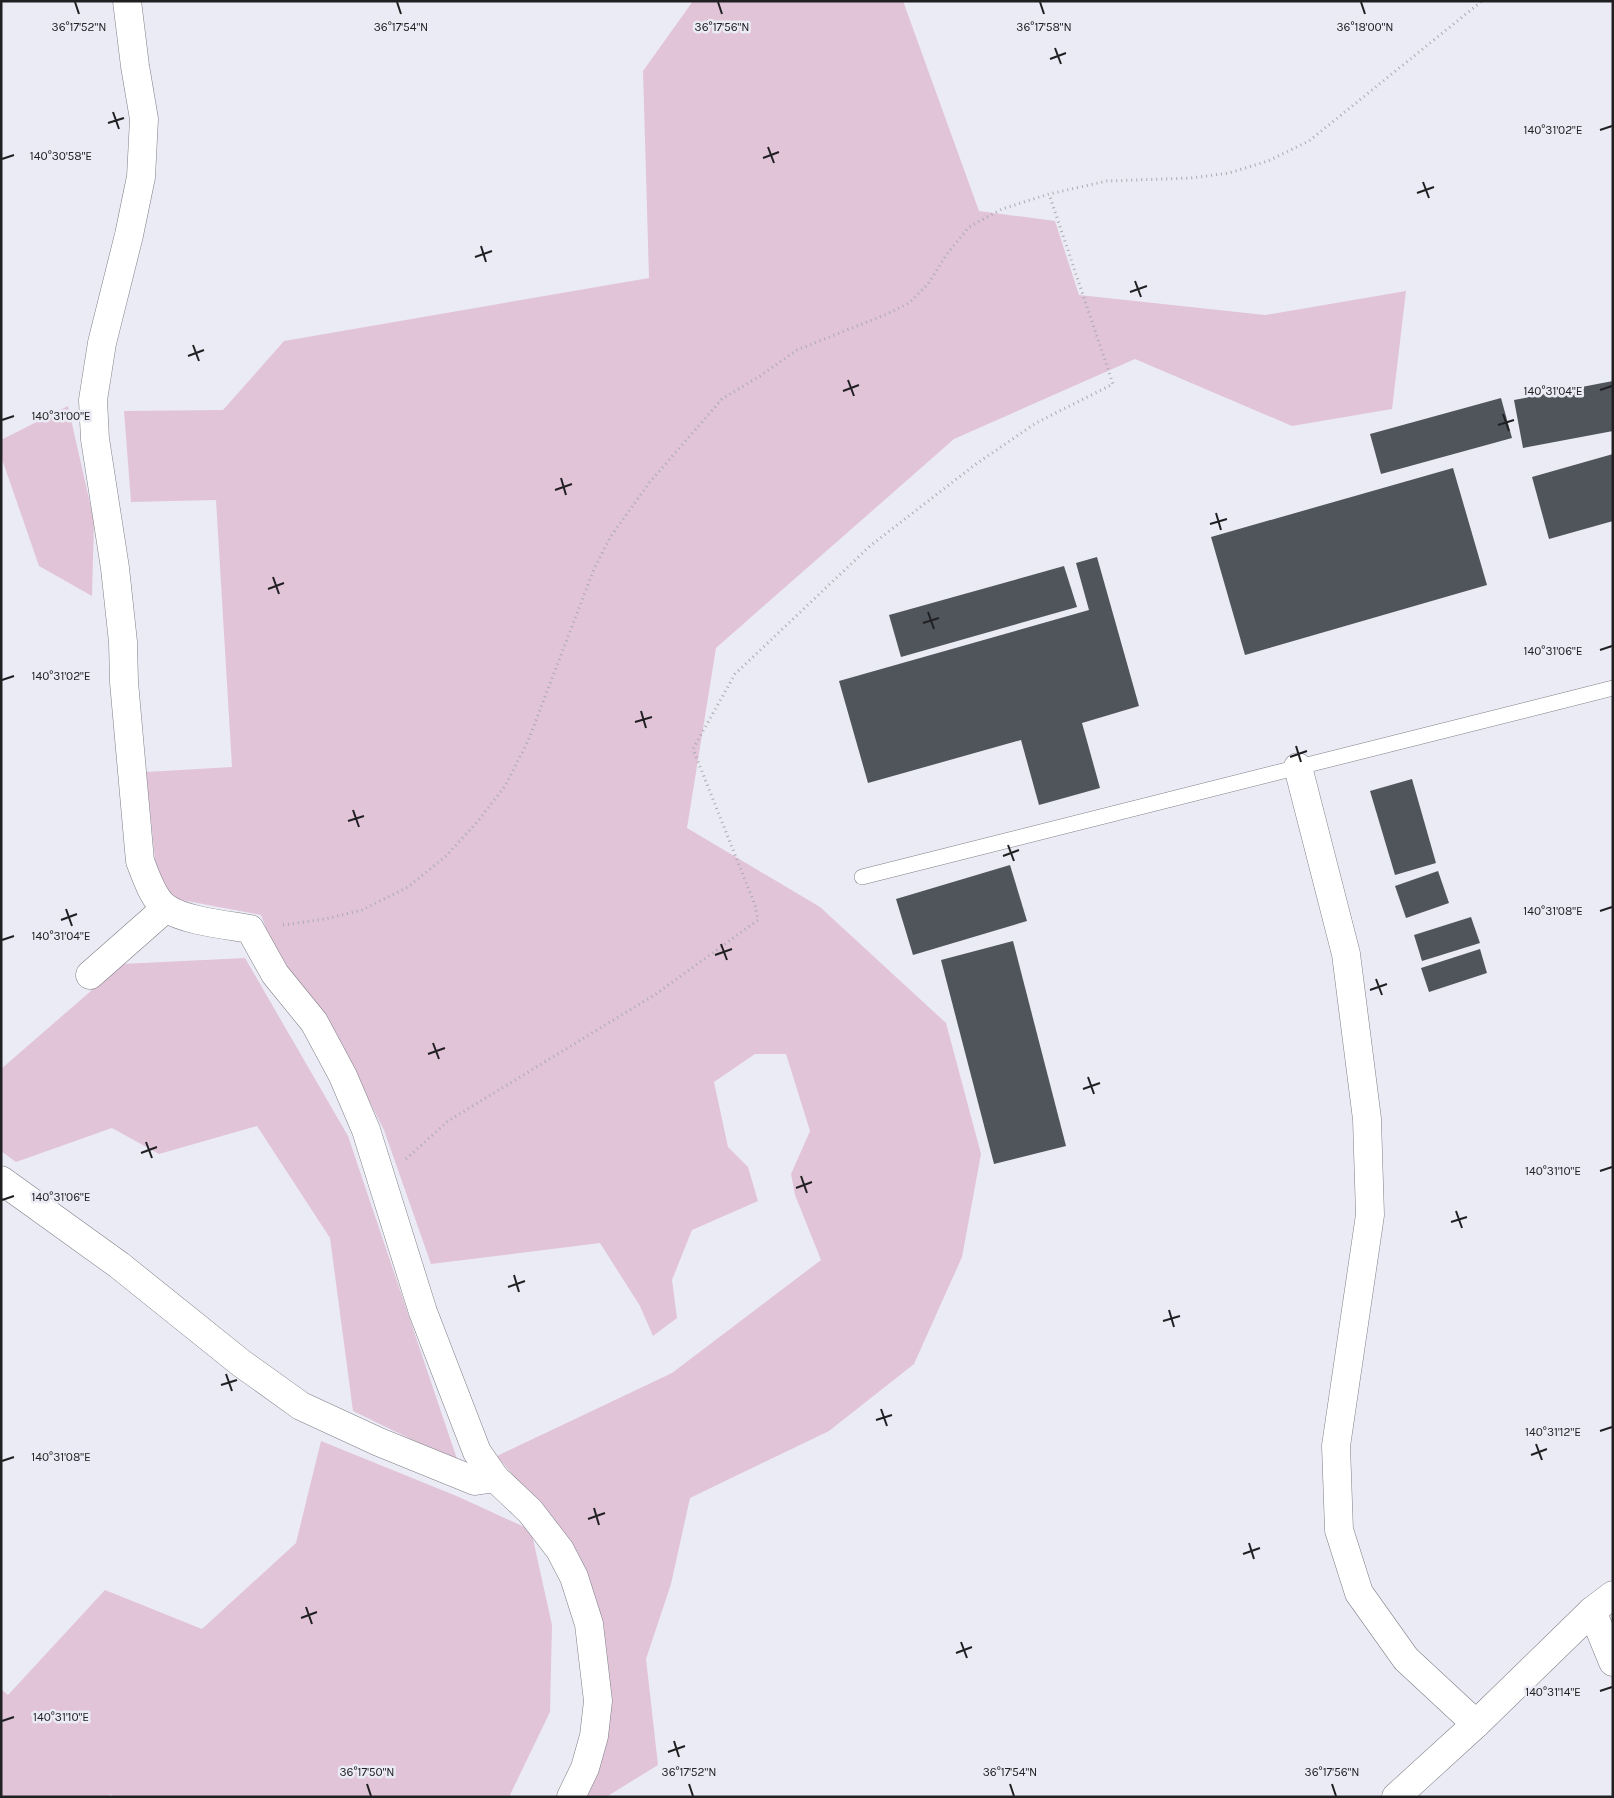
<svg xmlns="http://www.w3.org/2000/svg" width="1614" height="1798" font-family="Karla,sans-serif">
<rect width="100%" height="100%" fill="#ebebf5"/>
<!-- green -->
<g fill="#e2c4d8">
<polygon points="693,1 903,1 979,211 1055,221 1079,295 1265,315 1406,291 1392,409 1292,426 1135,359 954,439 716,648 687,828 820,907 946,1023 981,1154 962,1257 914,1364 829,1431 690,1498 671,1584 646,1659 658,1765 606,1797 582,1797 599,1760 575,1550 497,1456 672,1373 821,1260 795,1195 791,1174 810,1131 786,1054 755,1054 714,1082 728,1147 748,1167 758,1201 692,1230 672,1280 677,1318 653,1336 640,1306 600,1243 431,1264 384,1130 328,1020 274,949 261,915 176,899 157,879 146,772 232,767 216,500 131,502 124,411 223,410 284,341 649,278 643,71"/>
<polygon points="68,406 94,521 92,596 39,566 1,456 1,440"/>
<polygon points="245,958 348,1136 458,1462 353,1411 330,1238 257,1126 159,1154 112,1128 16,1162 1,1151 1,1069 122,964"/>
<polygon points="321,1441 459,1497 531,1530 552,1625 550,1712 509,1797 114,1797 110,1794 109,1797 1,1797 1,1689 8,1695 105,1590 202,1629 296,1543"/>
</g>
<!-- building -->
<g fill="#50555c">
<polygon points="1613,381 1613,431 1523,448 1514,400"/>
<polygon points="1501,398 1512,438 1381,474 1370,434"/>
<polygon points="1613,454 1613,521 1549,539 1532,477"/>
<polygon points="1453,468 1487,585 1245,655 1211,537"/>
<polygon points="1097,557 1139,706 1082,723 1100,788 1039,805 1021,740 868,783 839,681 1089,610 1076,563"/>
<polygon points="1064,566 1077,607 901,657 889,615"/>
<polygon points="1412,779 1436,863 1395,875 1370,791"/>
<polygon points="1010,865 1027,921 913,955 896,899"/>
<polygon points="1438,871 1449,903 1406,918 1395,886"/>
<polygon points="1471,917 1480,943 1422,961 1414,935"/>
<polygon points="1013,941 1066,1146 994,1164 941,960"/>
<polygon points="1480,949 1487,973 1429,992 1421,968"/>
</g>
<g fill="none" stroke-linecap="round" stroke-linejoin="round">
<defs>
<polyline id="service" points="862,877 1613,688"/>
<g id="minor">
<path d="M 127,1 L 135,66 L 144,119 L 141,177 L 129,235 L 102,343 L 93,400 L 95,439 L 115,568 L 123,642 L 124,682 L 140,861 C 146,876 153,899 166,908 C 185,921 227,925 250,929 L 275,974 L 314,1022 L 343,1076 L 366,1130 L 423,1312 L 477,1452 L 495,1478 L 530,1511 L 560,1550 L 574,1577 L 589,1624 L 598,1701 L 594,1736 L 585,1768 L 571,1797"/>
<polyline points="1298,767 1346,954 1367,1119 1370,1215 1336,1446 1339,1530 1359,1593 1406,1659 1476,1724"/>
<polyline points="90,975 166,908"/>
<polyline points="1,1180 119,1265 241,1363 301,1406 379,1442 475,1481 495,1478"/>
<polyline points="1592,1611 1613,1662"/>
</g>
<polyline id="secondary" points="1396,1797 1476,1724 1592,1611 1613,1595"/>
</defs>
<!-- service casing -->
<use href="#service" stroke="#7e7e87" stroke-width="16"/>
<!-- minor casing -->
<use href="#minor" stroke="#7e7e87" stroke-width="29"/>
<!-- secondary casing -->
<use href="#secondary" stroke="#7e7e87" stroke-width="29"/>
<!-- path -->
<g stroke="#aaaab1" stroke-width="3" stroke-dasharray="1 4" stroke-linecap="butt">
<polyline points="283,925 325,919 362,910 408,887 446,856 478,821 505,786 528,741 594,569 611,536 649,483 722,399 760,376 797,350 887,314 909,303 928,284 947,254 969,227 1002,209 1049,194 1107,181 1191,178 1229,173 1268,161 1309,141 1482,1"/>
<polyline points="406,1159 448,1121 656,994 758,920 755,905 693,749 735,674 870,546 976,464 1036,423 1113,384 1049,194"/>
</g>
<!-- service -->
<use href="#service" stroke="#fff" stroke-width="15"/>
<!-- minor -->
<use href="#minor" stroke="#fff" stroke-width="28"/>
<!-- secondary -->
<use href="#secondary" stroke="#fff" stroke-width="28"/>
</g>
<!-- ticks -->
<path fill="none" stroke="#202023" stroke-width="2" d="M 75,2 L 79,14M 397,2 L 401,14M 718,2 L 722,14M 1040,2 L 1044,14M 1361,2 L 1365,14M 1055,48 L 1061,64M 1050,59 L 1066,53M 113,112 L 119,129M 108,123 L 124,118M 1600,130 L 1612,126M 768,147 L 774,163M 763,158 L 779,152M 2,159 L 14,155M 1423,182 L 1429,198M 1417,193 L 1434,187M 481,246 L 486,262M 475,257 L 492,251M 1135,281 L 1141,297M 1130,292 L 1147,286M 193,345 L 199,361M 188,356 L 204,350M 848,380 L 854,396M 1600,390 L 1612,386M 843,391 L 859,385M 1503,414 L 1509,431M 2,420 L 14,416M 1498,425 L 1514,420M 561,478 L 566,495M 555,490 L 572,484M 1216,513 L 1221,530M 1210,524 L 1227,519M 273,577 L 279,594M 268,589 L 284,583M 928,612 L 934,629M 923,623 L 939,618M 1600,650 L 1612,646M 2,680 L 14,676M 641,711 L 646,728M 635,722 L 652,717M 1296,746 L 1301,762M 1290,757 L 1307,751M 353,810 L 359,827M 348,821 L 364,816M 1008,845 L 1014,861M 1003,856 L 1019,850M 66,909 L 72,926M 1600,911 L 1612,907M 61,920 L 77,914M 2,940 L 14,936M 721,944 L 727,960M 715,955 L 732,949M 1376,979 L 1382,995M 1370,990 L 1387,984M 433,1043 L 439,1059M 428,1054 L 445,1048M 1088,1077 L 1094,1094M 1083,1089 L 1100,1083M 146,1142 L 152,1158M 141,1153 L 157,1147M 1600,1171 L 1612,1167M 801,1176 L 807,1193M 796,1188 L 812,1182M 2,1200 L 14,1196M 1456,1211 L 1462,1228M 1451,1222 L 1467,1217M 514,1275 L 519,1292M 508,1287 L 525,1281M 1169,1310 L 1174,1327M 1163,1321 L 1180,1316M 226,1374 L 232,1391M 221,1385 L 237,1380M 881,1409 L 887,1426M 876,1420 L 892,1415M 1600,1431 L 1612,1427M 1536,1444 L 1542,1460M 1531,1455 L 1547,1449M 2,1461 L 14,1457M 594,1508 L 599,1525M 588,1519 L 605,1513M 1249,1543 L 1254,1559M 1243,1554 L 1260,1548M 306,1607 L 312,1624M 301,1618 L 317,1612M 961,1642 L 967,1658M 956,1653 L 972,1647M 1600,1691 L 1612,1687M 2,1721 L 14,1717M 674,1741 L 679,1757M 668,1752 L 685,1746M 367,1784 L 371,1796M 689,1784 L 693,1796M 1010,1784 L 1014,1796M 1332,1784 L 1336,1796"/>
<g font-size="12" text-anchor="middle" fill="#202023" stroke="#ebebf5" stroke-width="5" stroke-linejoin="round" paint-order="stroke">
<text x="1044" y="31">36°17'58"N</text>
<text x="1365" y="31">36°18'00"N</text>
<text x="79" y="31">36°17'52"N</text>
<text x="401" y="31">36°17'54"N</text>
<text x="722" y="31">36°17'56"N</text>
<text x="1553" y="134">140°31'02"E</text>
<text x="61" y="160">140°30'58"E</text>
<text x="1553" y="395">140°31'04"E</text>
<text x="61" y="420">140°31'00"E</text>
<text x="1553" y="655">140°31'06"E</text>
<text x="61" y="680">140°31'02"E</text>
<text x="1553" y="915">140°31'08"E</text>
<text x="61" y="940">140°31'04"E</text>
<text x="1553" y="1175">140°31'10"E</text>
<text x="61" y="1201">140°31'06"E</text>
<text x="1553" y="1436">140°31'12"E</text>
<text x="61" y="1461">140°31'08"E</text>
<text x="1553" y="1696">140°31'14"E</text>
<text x="61" y="1721">140°31'10"E</text>
<text x="367" y="1776">36°17'50"N</text>
<text x="689" y="1776">36°17'52"N</text>
<text x="1010" y="1776">36°17'54"N</text>
<text x="1332" y="1776">36°17'56"N</text>
</g>
<!-- border -->
<rect width="1614" height="1798" fill="none" stroke="#202023" stroke-width="5"/>
</svg>
